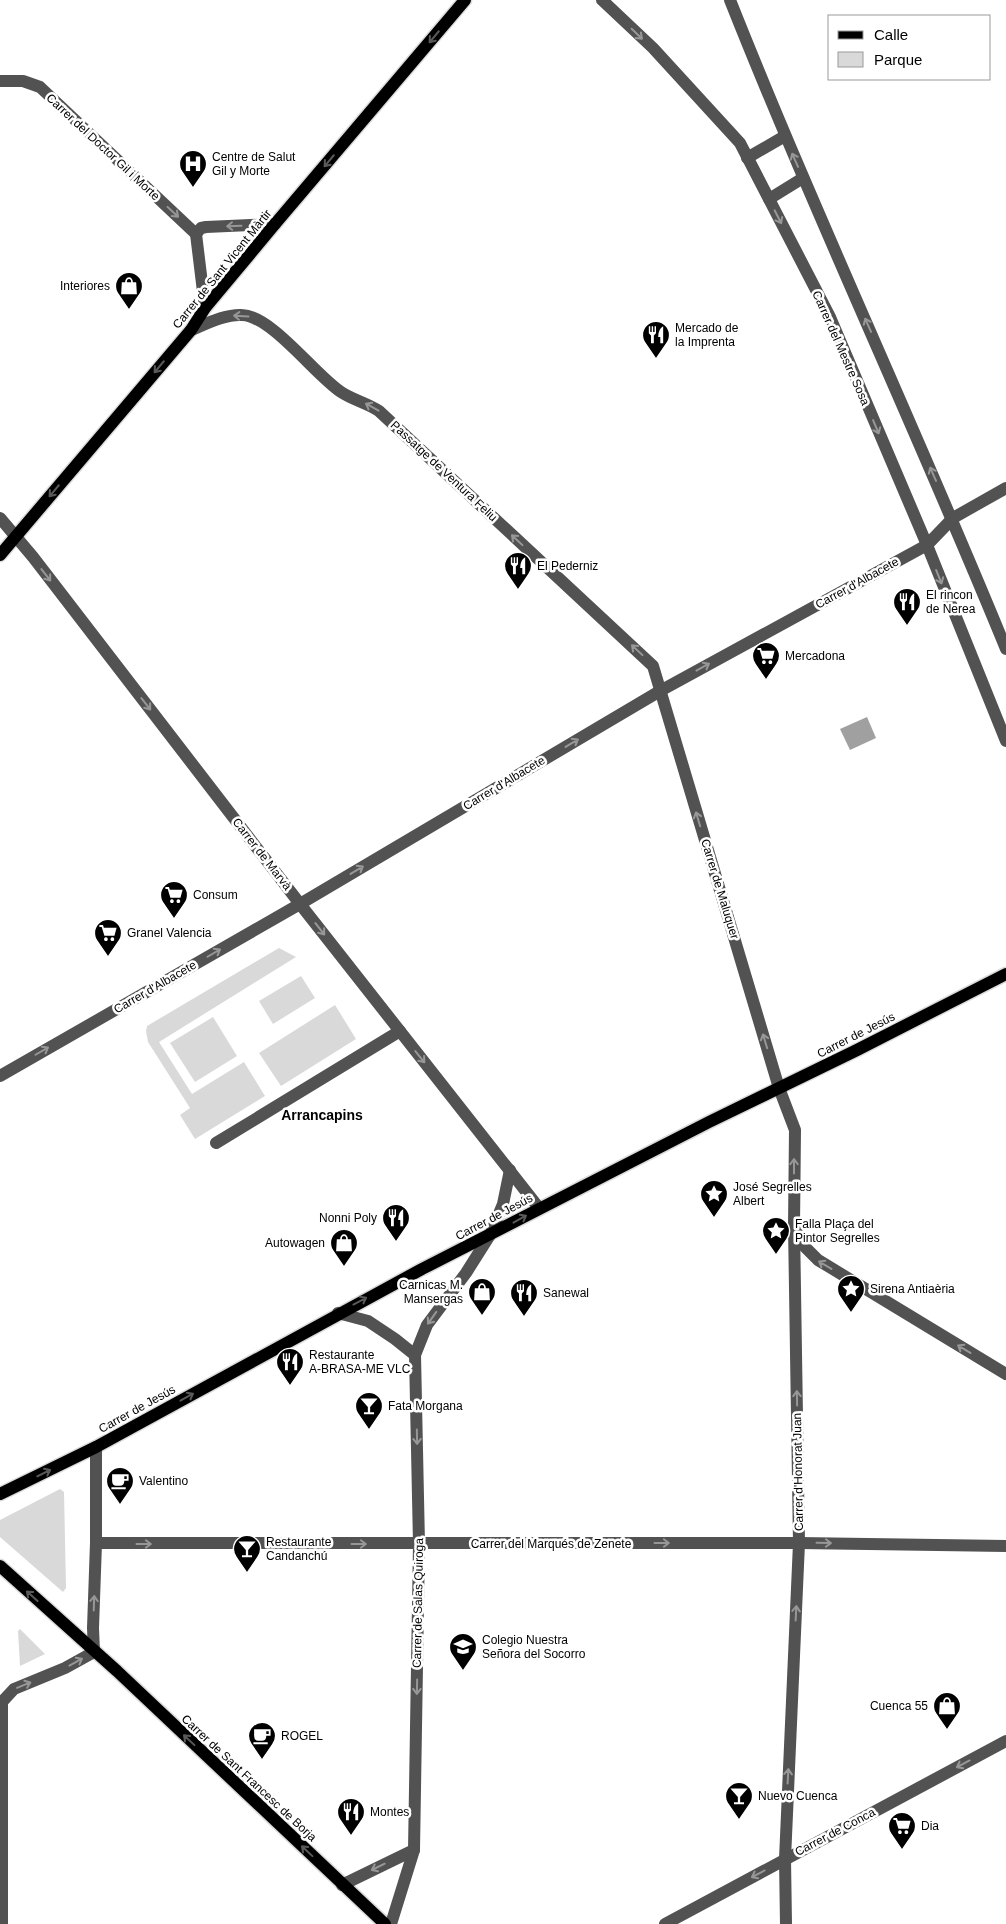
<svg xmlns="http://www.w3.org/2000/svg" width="1006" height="1924" font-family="Helvetica,sans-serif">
<rect width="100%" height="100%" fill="#fff"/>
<!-- green -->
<g fill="#d9d9d9">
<polygon points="279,948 296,957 159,1042 192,1094 244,1062 265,1096 195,1139 180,1115 190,1108 148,1042 146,1031 147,1026"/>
<polygon points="301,976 315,998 273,1024 259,1001"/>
<polygon points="335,1005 356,1039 281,1086 259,1053"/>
<polygon points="213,1017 237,1056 195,1082 170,1043"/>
<polygon points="60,1489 64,1492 66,1588 63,1592 0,1537 0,1520"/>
<polygon points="20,1629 45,1654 20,1666 18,1631"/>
</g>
<!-- water -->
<polygon fill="#a0a0a0" points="867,717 876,738 850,750 840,729"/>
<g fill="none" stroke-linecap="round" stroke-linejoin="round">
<defs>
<g id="major">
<polyline points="0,555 191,330 205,308 275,224 465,0"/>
<polyline points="0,1494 96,1447 422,1269 709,1122 857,1050 1006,974"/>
<polyline points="0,1566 117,1671 385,1924"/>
</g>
</defs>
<!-- major casing -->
<use href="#major" stroke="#dbdbdb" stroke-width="15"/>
<!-- minor -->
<g stroke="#525252" stroke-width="12">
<polyline points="602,0 653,48 740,143 830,317 927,545 1006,741"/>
<path d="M 730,0 C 817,219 917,431 1006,649"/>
<polyline points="0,81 23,81 40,87 196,234 205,308"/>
<polyline points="747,158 785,136"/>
<polyline points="769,199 803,178"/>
<polyline points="196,234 201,228 206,227 275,224"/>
<path d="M 191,330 C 206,324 225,314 242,315 C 272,316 315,375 341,392 C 353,400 367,403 379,411 L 653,666 L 779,1088 L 795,1130 L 794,1226 L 799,1543 L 785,1859 L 786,1924"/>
<polyline points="0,518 33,557 300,904 539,1208"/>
<polyline points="0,1076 300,904 660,691 927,545 953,518 1006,488"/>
<polyline points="216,1143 400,1031"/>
<polyline points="796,1231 803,1245 818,1260 1006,1374"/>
<polyline points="338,1313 368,1321 395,1339 415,1355 419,1544 414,1850 391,1924"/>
<polyline points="415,1355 427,1325 466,1273 490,1235 503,1204 510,1170"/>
<polyline points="96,1543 799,1543 1006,1546"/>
<polyline points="342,1885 414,1850"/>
<polyline points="2,1924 2,1702 14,1689 65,1668 94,1652 93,1628 96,1543 96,1447"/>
<polyline points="665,1924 1006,1741"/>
</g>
<!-- major -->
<use href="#major" stroke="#000" stroke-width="12"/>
</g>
<!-- one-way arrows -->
<defs><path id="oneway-shaft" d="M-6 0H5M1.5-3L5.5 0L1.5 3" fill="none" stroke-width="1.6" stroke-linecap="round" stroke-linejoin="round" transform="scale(1.25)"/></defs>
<g stroke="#979797">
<use href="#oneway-shaft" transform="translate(637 34) rotate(44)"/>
<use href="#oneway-shaft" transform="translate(795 160) rotate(-114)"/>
<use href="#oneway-shaft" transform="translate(173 212) rotate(43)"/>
<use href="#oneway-shaft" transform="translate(778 217) rotate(63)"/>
<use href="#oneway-shaft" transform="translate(234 226) rotate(178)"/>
<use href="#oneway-shaft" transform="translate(241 316) rotate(-177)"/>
<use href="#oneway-shaft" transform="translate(868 325) rotate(-114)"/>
<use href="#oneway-shaft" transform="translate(372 407) rotate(-151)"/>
<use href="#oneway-shaft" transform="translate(876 427) rotate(67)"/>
<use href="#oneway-shaft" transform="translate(933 474) rotate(-114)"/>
<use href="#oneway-shaft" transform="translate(517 540) rotate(-137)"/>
<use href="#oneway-shaft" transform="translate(46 575) rotate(52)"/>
<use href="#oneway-shaft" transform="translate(939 577) rotate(68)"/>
<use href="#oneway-shaft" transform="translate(637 650) rotate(-137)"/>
<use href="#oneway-shaft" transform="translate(703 667) rotate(-29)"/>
<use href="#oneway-shaft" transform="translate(146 704) rotate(52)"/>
<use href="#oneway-shaft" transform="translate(572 743) rotate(-31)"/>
<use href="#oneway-shaft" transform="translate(698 819) rotate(-107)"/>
<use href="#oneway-shaft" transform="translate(357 870) rotate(-31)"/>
<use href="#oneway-shaft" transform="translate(320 929) rotate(52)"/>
<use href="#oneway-shaft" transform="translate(214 953) rotate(-30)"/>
<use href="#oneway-shaft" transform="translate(765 1041) rotate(-107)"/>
<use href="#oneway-shaft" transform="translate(42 1051) rotate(-30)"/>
<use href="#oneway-shaft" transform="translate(420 1057) rotate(51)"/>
<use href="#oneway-shaft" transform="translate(794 1166) rotate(-90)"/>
<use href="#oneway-shaft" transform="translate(825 1265) rotate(-149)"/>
<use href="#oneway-shaft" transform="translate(432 1318) rotate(125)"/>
<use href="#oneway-shaft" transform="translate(964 1349) rotate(-149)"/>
<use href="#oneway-shaft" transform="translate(797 1398) rotate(-91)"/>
<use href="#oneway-shaft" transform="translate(417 1437) rotate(89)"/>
<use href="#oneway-shaft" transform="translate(662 1543)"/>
<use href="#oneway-shaft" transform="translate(824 1543) rotate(1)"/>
<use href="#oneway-shaft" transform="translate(144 1544)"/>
<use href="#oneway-shaft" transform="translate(359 1544)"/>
<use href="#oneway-shaft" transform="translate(94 1603) rotate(-88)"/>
<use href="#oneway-shaft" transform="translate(796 1613) rotate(-87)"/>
<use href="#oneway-shaft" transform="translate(76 1662) rotate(-29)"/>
<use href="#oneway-shaft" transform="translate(24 1685) rotate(-22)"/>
<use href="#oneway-shaft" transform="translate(417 1687) rotate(91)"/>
<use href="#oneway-shaft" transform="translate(963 1764) rotate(152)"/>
<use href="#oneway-shaft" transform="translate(788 1776) rotate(-87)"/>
<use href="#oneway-shaft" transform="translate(378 1867) rotate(154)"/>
<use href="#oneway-shaft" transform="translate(758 1874) rotate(152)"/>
</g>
<g stroke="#595959">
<use href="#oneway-shaft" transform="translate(434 37) rotate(130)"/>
<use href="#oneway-shaft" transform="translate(329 161) rotate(130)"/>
<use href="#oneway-shaft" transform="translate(159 367) rotate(130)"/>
<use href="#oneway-shaft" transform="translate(54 491) rotate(130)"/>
<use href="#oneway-shaft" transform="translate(520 1219) rotate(-29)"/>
<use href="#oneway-shaft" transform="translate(360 1301) rotate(-28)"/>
<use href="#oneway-shaft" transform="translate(187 1397) rotate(-29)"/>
<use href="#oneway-shaft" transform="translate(44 1473) rotate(-26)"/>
<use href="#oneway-shaft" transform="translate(32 1596) rotate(-138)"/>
<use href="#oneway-shaft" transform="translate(189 1740) rotate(-137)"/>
<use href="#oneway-shaft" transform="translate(307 1851) rotate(-137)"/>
</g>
<!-- icons -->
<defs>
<symbol id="hospital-pin" viewBox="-11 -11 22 30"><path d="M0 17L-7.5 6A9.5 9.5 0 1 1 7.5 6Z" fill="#000" stroke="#fff"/><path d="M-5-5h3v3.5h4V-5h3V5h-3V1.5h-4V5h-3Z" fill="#fff"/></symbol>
<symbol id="shop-pin" viewBox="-11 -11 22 30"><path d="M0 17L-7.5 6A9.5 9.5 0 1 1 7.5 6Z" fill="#000" stroke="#fff"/><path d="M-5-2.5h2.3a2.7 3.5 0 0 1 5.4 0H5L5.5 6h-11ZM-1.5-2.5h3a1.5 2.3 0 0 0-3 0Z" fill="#fff"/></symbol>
<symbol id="restaurant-pin" viewBox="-11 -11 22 30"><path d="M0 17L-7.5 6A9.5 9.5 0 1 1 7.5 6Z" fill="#000" stroke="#fff"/><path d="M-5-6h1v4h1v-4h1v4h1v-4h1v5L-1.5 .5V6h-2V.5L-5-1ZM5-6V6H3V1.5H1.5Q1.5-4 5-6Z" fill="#fff"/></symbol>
<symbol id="supermarket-pin" viewBox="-11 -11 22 30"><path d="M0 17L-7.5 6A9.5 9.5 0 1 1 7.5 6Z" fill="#000" stroke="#fff"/><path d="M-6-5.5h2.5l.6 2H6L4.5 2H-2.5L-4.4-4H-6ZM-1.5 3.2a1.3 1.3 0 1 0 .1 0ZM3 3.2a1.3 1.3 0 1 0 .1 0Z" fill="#fff"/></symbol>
<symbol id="sight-pin" viewBox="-11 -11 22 30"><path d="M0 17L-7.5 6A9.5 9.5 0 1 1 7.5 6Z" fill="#000" stroke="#fff"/><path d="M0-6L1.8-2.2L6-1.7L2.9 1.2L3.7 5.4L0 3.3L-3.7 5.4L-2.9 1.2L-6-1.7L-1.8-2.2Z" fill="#fff"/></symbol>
<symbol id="bar-pin" viewBox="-11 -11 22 30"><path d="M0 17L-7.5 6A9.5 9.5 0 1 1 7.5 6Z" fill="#000" stroke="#fff"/><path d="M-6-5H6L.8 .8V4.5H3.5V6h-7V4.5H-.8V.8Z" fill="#fff"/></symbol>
<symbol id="cafe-pin" viewBox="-11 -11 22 30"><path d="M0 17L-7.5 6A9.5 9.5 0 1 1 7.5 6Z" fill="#000" stroke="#fff"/><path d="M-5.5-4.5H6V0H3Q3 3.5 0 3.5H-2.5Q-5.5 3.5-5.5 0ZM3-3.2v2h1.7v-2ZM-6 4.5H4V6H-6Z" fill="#fff"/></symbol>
<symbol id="school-pin" viewBox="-11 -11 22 30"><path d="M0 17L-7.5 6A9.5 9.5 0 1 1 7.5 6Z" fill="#000" stroke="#fff"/><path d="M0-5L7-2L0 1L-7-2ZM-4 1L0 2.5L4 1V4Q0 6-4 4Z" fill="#fff"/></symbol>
</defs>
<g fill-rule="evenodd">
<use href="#hospital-pin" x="177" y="148" width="32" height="43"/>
<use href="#shop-pin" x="113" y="270" width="32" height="43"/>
<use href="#restaurant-pin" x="640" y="319" width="32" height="43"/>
<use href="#restaurant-pin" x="502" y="550" width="32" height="43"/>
<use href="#restaurant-pin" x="891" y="586" width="32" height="43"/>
<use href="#supermarket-pin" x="750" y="640" width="32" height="43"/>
<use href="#supermarket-pin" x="158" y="879" width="32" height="43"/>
<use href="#supermarket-pin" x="92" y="917" width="32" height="43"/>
<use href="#sight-pin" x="698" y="1178" width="32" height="43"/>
<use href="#restaurant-pin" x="380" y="1202" width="32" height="43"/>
<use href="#sight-pin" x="760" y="1215" width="32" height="43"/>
<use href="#shop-pin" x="328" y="1227" width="32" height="43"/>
<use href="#sight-pin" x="835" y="1273" width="32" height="43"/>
<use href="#shop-pin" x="466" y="1276" width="32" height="43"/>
<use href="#restaurant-pin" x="508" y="1277" width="32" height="43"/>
<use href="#restaurant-pin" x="274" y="1346" width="32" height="43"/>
<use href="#bar-pin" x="353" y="1390" width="32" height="43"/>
<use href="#cafe-pin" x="104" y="1465" width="32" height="43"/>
<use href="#bar-pin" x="231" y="1533" width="32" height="43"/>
<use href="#school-pin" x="447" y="1631" width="32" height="43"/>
<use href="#shop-pin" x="931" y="1690" width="32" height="43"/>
<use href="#cafe-pin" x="246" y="1720" width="32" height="43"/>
<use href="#bar-pin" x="723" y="1780" width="32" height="43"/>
<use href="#restaurant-pin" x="335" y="1796" width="32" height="43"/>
<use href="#supermarket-pin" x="886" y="1810" width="32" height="43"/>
</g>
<g text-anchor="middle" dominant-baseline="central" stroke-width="5" stroke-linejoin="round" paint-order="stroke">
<!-- street labels -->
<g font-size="12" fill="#000" stroke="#fff">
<text transform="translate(103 147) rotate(43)">Carrer del Doctor Gil i Morte</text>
<text transform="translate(222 269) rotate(-51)">Carrer de Sant Vicent Màrtir</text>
<text transform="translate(841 348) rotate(66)">Carrer del Mestre Sosa</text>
<text transform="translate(444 471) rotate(43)">Passatge de Ventura Feliu</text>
<text transform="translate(857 583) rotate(-29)">Carrer d'Albacete</text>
<text transform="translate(504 783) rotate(-31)">Carrer d'Albacete</text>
<text transform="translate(262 854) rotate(52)">Carrer de Marvà</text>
<text transform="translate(720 889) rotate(73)">Carrer de Maluquer</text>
<text transform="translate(155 987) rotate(-30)">Carrer d'Albacete</text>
<text transform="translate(856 1035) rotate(-27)">Carrer de Jesús</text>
<text transform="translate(494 1217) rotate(-28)">Carrer de Jesús</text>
<text transform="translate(137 1409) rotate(-29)">Carrer de Jesús</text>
<text transform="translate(798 1472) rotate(-91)">Carrer d'Honorat Juan</text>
<text x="551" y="1544">Carrer del Marqués de Zenete</text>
<text transform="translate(418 1603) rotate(-89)">Carrer de Salas Quiroga</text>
<text transform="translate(249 1778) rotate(43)">Carrer de Sant Francesc de Borja</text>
<text transform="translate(835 1832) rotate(-28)">Carrer de Conca</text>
</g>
<!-- poi labels -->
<g font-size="12" fill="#000" stroke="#fff" text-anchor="start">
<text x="212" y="157">Centre de Salut<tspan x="212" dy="14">Gil y Morte</tspan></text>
<text x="110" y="286" text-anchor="end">Interiores</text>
<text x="675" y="328">Mercado de<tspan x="675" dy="14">la Imprenta</tspan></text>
<text x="537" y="566">El Pederniz</text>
<text x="926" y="595">El rincon<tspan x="926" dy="14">de Nerea</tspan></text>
<text x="785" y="656">Mercadona</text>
<text x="193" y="895">Consum</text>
<text x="127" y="933">Granel Valencia</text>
<text x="733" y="1187">José Segrelles<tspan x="733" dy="14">Albert</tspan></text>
<text x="377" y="1218" text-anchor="end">Nonni Poly</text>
<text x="795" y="1224">Falla Plaça del<tspan x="795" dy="14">Pintor Segrelles</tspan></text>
<text x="325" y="1243" text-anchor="end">Autowagen</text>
<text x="463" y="1285" text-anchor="end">Carnicas M.<tspan x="463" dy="14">Mansergas</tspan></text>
<text x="870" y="1289">Sirena Antiaèria</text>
<text x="543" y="1293">Sanewal</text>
<text x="309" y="1355">Restaurante<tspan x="309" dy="14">A-BRASA-ME VLC</tspan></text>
<text x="388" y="1406">Fata Morgana</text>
<text x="139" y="1481">Valentino</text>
<text x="266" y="1542">Restaurante<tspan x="266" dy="14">Candanchú</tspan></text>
<text x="482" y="1640">Colegio Nuestra<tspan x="482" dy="14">Señora del Socorro</tspan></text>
<text x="928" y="1706" text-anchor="end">Cuenca 55</text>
<text x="281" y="1736">ROGEL</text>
<text x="758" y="1796">Nuevo Cuenca</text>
<text x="370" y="1812">Montes</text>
<text x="921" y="1826">Dia</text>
</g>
<!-- neighbourhood labels -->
<g font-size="14" font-weight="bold" fill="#000" stroke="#fff">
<text x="322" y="1115">Arrancapins</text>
</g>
</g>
<!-- legend -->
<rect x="828" y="15" width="162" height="65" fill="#ffffff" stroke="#999999"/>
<rect x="838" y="31" width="25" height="8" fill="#000000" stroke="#999999"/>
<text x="874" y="40" font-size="15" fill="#000000">Calle</text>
<rect x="838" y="52" width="25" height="15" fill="#d9d9d9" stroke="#999999"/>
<text x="874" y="65" font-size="15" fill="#000000">Parque</text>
</svg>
